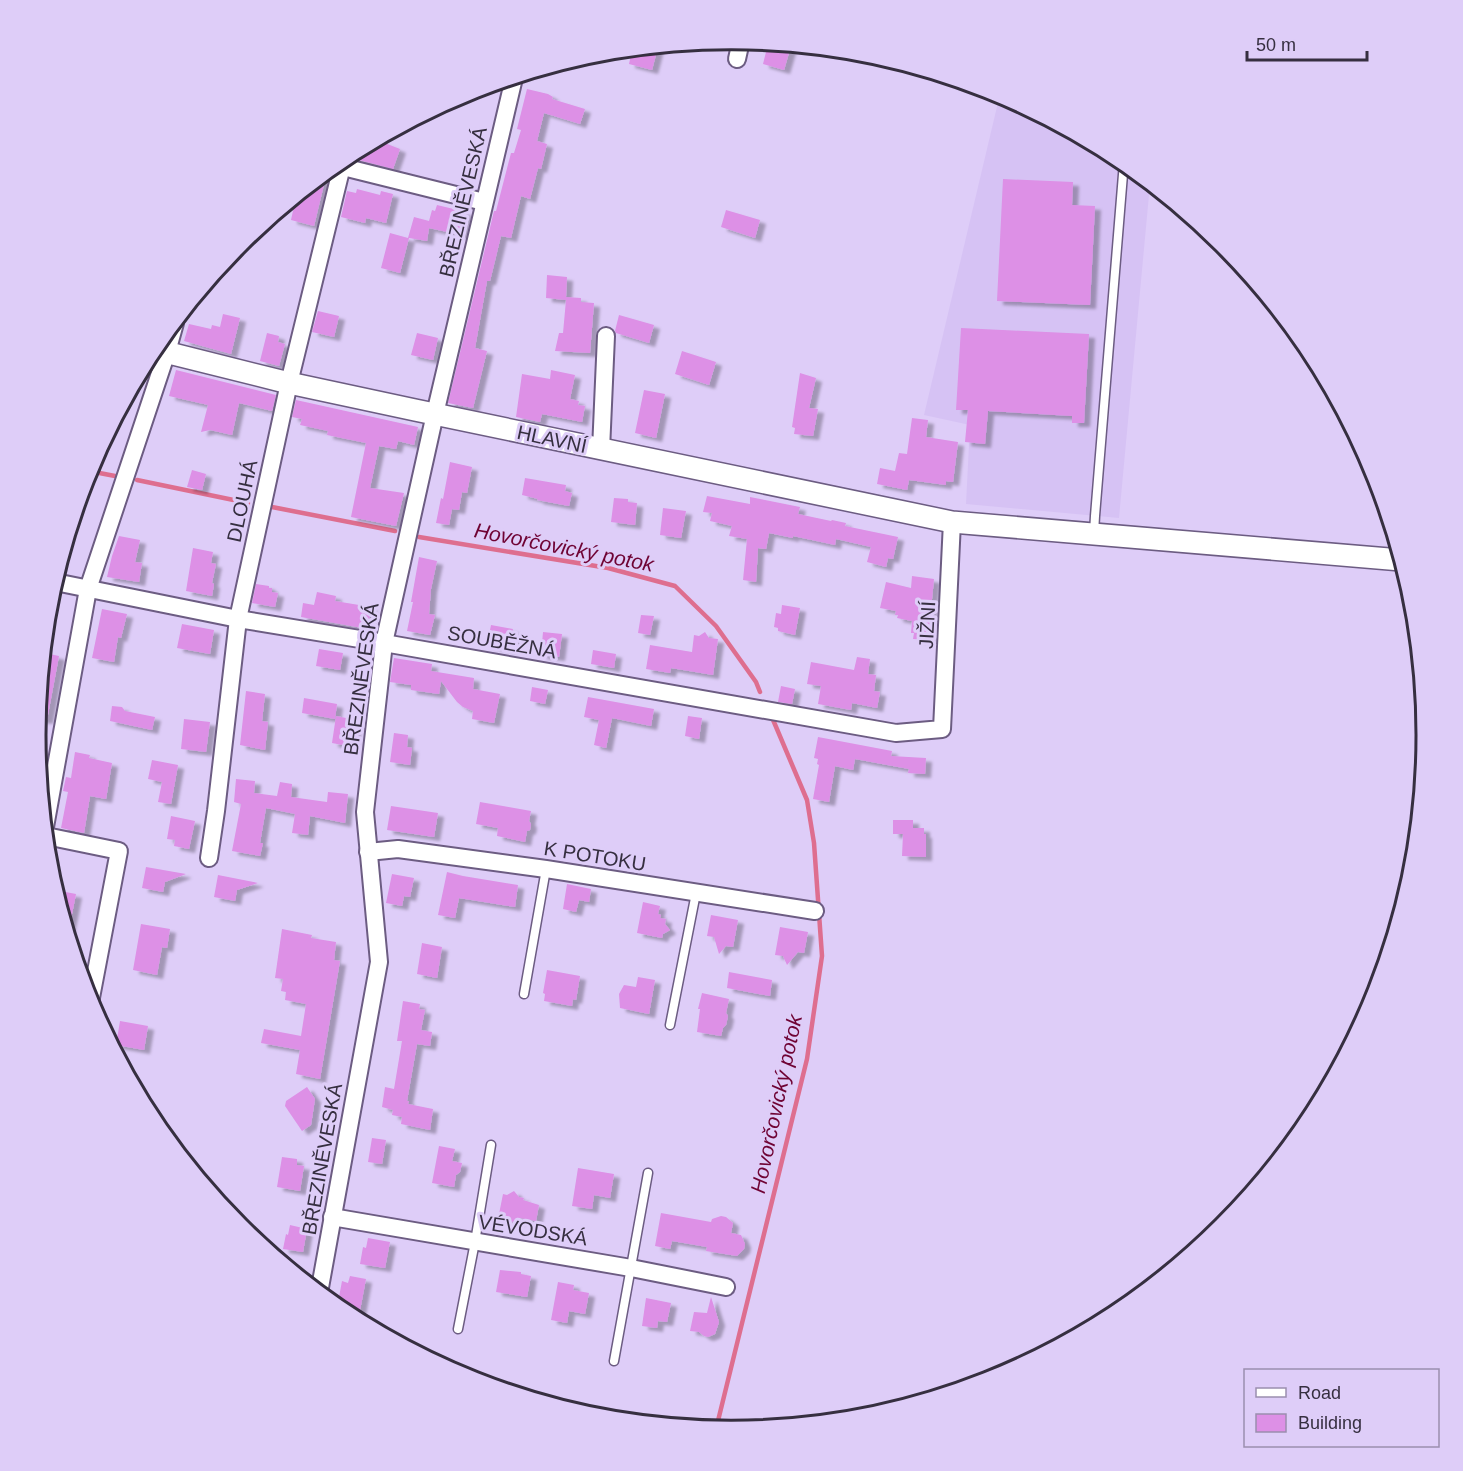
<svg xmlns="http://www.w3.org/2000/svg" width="1463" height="1471" font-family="Helvetica,sans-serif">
<defs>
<filter id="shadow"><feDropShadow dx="6" dy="4" stdDeviation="1.5" flood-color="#0004"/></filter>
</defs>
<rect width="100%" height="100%" fill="#decdf8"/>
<!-- built -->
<polygon fill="#d6c2f4" points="1000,94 1118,157 1150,184 1119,518 966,504 970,425 924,415"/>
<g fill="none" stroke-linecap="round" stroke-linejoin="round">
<!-- stream -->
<g stroke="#de6e8f" stroke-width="4.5">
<polyline points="89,471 115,476"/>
<polyline points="137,480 248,503"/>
<polyline points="272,507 395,531"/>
<polyline points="419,537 608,568 675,586 716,626 756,682 760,692"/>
<polyline points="716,1429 807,1059 822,956 814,843 807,800 771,715"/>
</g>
</g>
<!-- building -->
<g fill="#dd90e6" filter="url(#shadow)">
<polygon points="768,44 791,46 784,70 763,64"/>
<polygon points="658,47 652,70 629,64 632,50"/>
<polygon points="527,89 548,94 553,97 552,99 585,109 580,124 544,113 537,141 547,144 541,169 538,168 530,199 521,196 511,238 501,236 490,281 487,281 475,348 487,351 473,408 448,403 494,211 496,211 511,153 514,153 521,130 517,129"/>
<polygon points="377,140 400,149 393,169 355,159 357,151"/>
<polygon points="327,172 314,226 291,220 296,197"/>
<polygon points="1003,179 1073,182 1072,205 1095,206 1090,305 997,301"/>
<polygon points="357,189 380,195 381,191 393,194 386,223 366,218 365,223 341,217 347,191 356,193"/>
<polygon points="437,205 466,212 461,235 429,228 427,241 409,238 400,273 381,268 390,233 408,238 414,217 429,221 432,210 435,211"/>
<polygon points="726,210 760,220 755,238 721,227"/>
<polygon points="547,275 567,277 566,297 581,298 581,302 594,303 590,353 555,351 559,333 563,333 566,300 546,298"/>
<polygon points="318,311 339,316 334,337 312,332"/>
<polygon points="223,314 240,318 231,354 184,341 189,324 211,329 212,325 220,327"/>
<polygon points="619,315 654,325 649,343 616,333 615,331"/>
<polygon points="961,328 1089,334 1084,423 1072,423 1072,416 988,411 985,444 965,442 968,410 956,410"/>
<polygon points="267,333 279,336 278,342 285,344 279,366 260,361"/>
<polygon points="417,333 438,338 433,360 411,355"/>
<polygon points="682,351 716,362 709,385 675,374"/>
<polygon points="176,370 276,395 272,411 239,403 232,435 210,430 201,432 208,405 169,396"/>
<polygon points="551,370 575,375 570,399 579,401 578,405 585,406 582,422 542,414 540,422 516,417 522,374 550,379"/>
<polygon points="800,373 816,378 809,408 818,409 813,436 794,434 795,428 792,427"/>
<polygon points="644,390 665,394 656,438 635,433"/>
<polygon points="296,400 418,427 414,445 398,441 396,449 379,446 370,488 404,493 396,526 351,517 366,443 327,435 328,431 300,425 302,419 292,417"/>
<polygon points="912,418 928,420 926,437 958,442 953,482 946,481 946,485 909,480 907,490 877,484 880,468 895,471 899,453 907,454"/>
<polygon points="450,462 472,467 467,493 462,492 459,510 452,509 449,525 436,523 441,498 443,499"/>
<polygon points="192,470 206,474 202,490 187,487"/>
<polygon points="525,478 566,485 565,491 572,493 569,506 537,500 538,499 522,495"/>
<polygon points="707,496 750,504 750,497 800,507 798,514 831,521 832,520 846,523 845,526 898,537 893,559 888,558 886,567 867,562 871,547 836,539 835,545 793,536 793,538 769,533 766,549 758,548 756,582 743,580 747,539 729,536 732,526 710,521 712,513 703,512"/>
<polygon points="614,498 628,499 628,502 637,503 635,525 611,522"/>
<polygon points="663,508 686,511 681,538 660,535"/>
<polygon points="119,536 140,540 135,562 142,563 139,582 107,577 112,556"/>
<polygon points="193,548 213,552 211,563 216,564 212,583 214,584 212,596 186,591"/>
<polygon points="419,557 437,561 431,589 429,614 435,615 430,635 407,631 413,602 411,602"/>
<polygon points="912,576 934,579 928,640 913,639 914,633 911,633 912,621 897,618 898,615 895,615 896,611 880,608 886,582 911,588"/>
<polygon points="256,584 269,586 269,588 272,588 272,592 278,593 275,607 252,603"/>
<polygon points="317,592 336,596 335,601 371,607 368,629 301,617 303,603 314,605"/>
<polygon points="782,605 800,608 795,635 778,631 778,628 774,627 776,613 781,614"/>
<polygon points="102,609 127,614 121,638 118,637 114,662 92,658"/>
<polygon points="641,615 654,616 650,635 638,633"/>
<polygon points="182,624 214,630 210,654 177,648"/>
<polygon points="491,625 513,629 512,632 515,633 512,650 487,645"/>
<polygon points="543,632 562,634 559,657 541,655"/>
<polygon points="705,632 709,638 718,639 713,675 671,668 670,673 646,669 650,645 692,652 694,635 699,636"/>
<polygon points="319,649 343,653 340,670 316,666"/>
<polygon points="593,650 616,654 614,668 591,664"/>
<polygon points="45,653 59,656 47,720 38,719"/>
<polygon points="857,657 870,659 868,674 876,675 874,691 880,692 877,708 852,703 851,710 818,704 821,686 807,684 811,662 854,670"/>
<polygon points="394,658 432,664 431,671 474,678 473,689 500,694 494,723 472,719 473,711 463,707 457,702 441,681 439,694 411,690 411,685 390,682"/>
<polygon points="781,686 795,689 792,704 778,702"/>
<polygon points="532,687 548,690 545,704 530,701"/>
<polygon points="246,691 265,694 262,721 268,722 265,750 240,745"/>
<polygon points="588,697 654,709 651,726 612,718 606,748 594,745 599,720 584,717"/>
<polygon points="304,698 337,704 335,719 302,713"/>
<polygon points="112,706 122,707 125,711 155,717 152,730 110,721"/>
<polygon points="336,716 356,720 353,747 332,743"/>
<polygon points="688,716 702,718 699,739 685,736"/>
<polygon points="184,719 210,722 206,752 181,749"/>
<polygon points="394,733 408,735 407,747 412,748 410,765 390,762"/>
<polygon points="818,737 892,751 891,756 926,758 925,774 908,773 909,769 855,759 853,770 835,766 829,802 813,799 819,765 817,764 818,759 814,758"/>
<polygon points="75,752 90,755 89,758 112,763 106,799 90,796 84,833 61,828 68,792 63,791 66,777 71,778"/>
<polygon points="152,760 178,765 171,804 158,802 162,782 148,779"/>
<polygon points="236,779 255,781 254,793 277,796 280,782 292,784 291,797 327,802 328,792 348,794 345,823 310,816 308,835 292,833 295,814 266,808 260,843 263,843 260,856 232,851 241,804 234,802"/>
<polygon points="480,802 531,811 529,821 531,824 530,830 527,831 525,842 497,836 498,828 476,824"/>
<polygon points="391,806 438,813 434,837 387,830"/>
<polygon points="171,816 195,821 189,849 174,846 175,840 167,839"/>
<polygon points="893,820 913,820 913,828 924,828 924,834 926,834 926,857 902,856 903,834 893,834"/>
<polygon points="146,867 186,874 165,882 163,892 142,888"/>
<polygon points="447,872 463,876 518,885 515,907 459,898 455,918 438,915"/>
<polygon points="392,874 414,878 410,897 404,896 402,906 386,903"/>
<polygon points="218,875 258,883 237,890 235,901 214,897"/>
<polygon points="567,884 591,889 589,902 579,900 576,912 563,909"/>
<polygon points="55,890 76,894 68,934 59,904"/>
<polygon points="643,902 660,906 658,914 661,915 660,918 666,919 665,924 670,930 663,934 662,938 637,933"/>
<polygon points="711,915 738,920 733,947 726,946 719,954 714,937 707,936"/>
<polygon points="141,924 170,929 167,948 162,947 157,975 133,970"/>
<polygon points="780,927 808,932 804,953 798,952 787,965 783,956 775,955"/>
<polygon points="282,929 312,935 311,938 336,942 334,960 340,961 320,1079 296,1074 300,1050 261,1043 264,1029 301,1036 306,1004 285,1000 286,992 281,991 283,979 275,978"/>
<polygon points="422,943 442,947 437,978 417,974"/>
<polygon points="547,970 580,976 576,1000 573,999 572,1006 544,1001 545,994 543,993"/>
<polygon points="729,972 772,980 770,996 727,988"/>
<polygon points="638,977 655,980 649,1014 620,1008 619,994 624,985 636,987"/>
<polygon points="702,993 729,999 726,1013 728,1016 726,1025 723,1028 721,1036 697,1032 700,1009 698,1009"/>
<polygon points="403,1001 420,1004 419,1009 425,1010 421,1030 432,1032 430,1046 417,1044 407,1101 409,1101 408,1104 433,1109 430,1130 401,1124 402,1117 392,1115 393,1110 382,1107 385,1087 394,1089 402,1041 397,1041"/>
<polygon points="120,1021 148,1026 144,1050 116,1045"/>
<polygon points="307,1087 315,1099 311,1125 302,1131 285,1106 286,1101"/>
<polygon points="372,1138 386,1140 382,1164 368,1162"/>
<polygon points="439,1146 455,1149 452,1161 462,1163 460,1172 456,1175 454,1187 432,1183"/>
<polygon points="282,1157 297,1159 297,1165 304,1166 300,1191 277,1187"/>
<polygon points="578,1168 614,1174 610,1198 594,1195 592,1209 572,1206"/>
<polygon points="514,1191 519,1197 524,1198 523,1200 539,1205 536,1221 520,1218 519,1222 514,1221 508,1225 503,1219 498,1219 503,1194 507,1195"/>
<polygon points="661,1213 711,1222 712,1219 721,1216 726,1217 733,1223 731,1233 741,1235 745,1244 744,1249 737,1256 706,1251 707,1247 672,1241 670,1249 655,1246"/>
<polygon points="290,1225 307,1229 303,1252 283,1249 286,1234 288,1235"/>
<polygon points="368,1238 390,1242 385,1268 360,1264 363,1247 366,1248"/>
<polygon points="500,1270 521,1272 521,1274 531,1276 527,1297 496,1292"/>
<polygon points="350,1276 366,1279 358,1321 345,1314 337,1308 342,1281 348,1283"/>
<polygon points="558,1282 574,1285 573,1290 589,1293 585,1314 569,1311 567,1323 551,1320"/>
<polygon points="711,1297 719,1322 715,1334 708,1337 704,1336 699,1332 690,1331 694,1312 707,1313"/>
<polygon points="646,1298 671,1303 667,1322 658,1321 657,1328 642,1326"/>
</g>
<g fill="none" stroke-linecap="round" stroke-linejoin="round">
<defs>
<g id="service">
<polyline points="1094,533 1095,516 1124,162"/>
<polyline points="524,994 546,869"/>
<polyline points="670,1025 696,893"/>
<polyline points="458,1329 475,1242 491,1145"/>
<polyline points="614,1361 648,1173"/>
</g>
<g id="minor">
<polyline points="737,59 741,41"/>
<polyline points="335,165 484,202"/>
<polyline points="601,450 606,336"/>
<polyline points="55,582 238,619 384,643 896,733 942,729 952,522"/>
<polyline points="45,827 88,589 167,352 175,323"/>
<polyline points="46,836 119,851 90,1003"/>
<polyline points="368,852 398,849 546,869 815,911"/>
<polyline points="209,858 216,811 238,619 289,383 344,158"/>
<polyline points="332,1217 631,1268 726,1287"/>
<polyline points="319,1293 379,962 365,812 384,643 435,414 514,78"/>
</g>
<polyline id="tertiary" points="153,349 289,383 415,410 952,522 1401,560"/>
</defs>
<!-- service casing -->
<use href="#service" stroke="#6c5c82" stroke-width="11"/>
<!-- minor casing -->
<use href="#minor" stroke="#6c5c82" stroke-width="20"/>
<!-- tertiary casing -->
<use href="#tertiary" stroke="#6c5c82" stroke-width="24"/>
<!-- service -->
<use href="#service" stroke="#fff" stroke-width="8"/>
<!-- minor -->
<use href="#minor" stroke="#fff" stroke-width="16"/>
<!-- tertiary -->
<use href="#tertiary" stroke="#fff" stroke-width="21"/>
</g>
<g text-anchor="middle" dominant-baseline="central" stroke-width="6" stroke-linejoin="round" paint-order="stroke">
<!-- street labels -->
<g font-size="20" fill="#362f40" stroke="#decdf8">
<text transform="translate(463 202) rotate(-77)">BŘEZINĚVESKÁ</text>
<text transform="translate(552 439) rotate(12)">HLAVNÍ</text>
<text transform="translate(242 501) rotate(-78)">DLOUHÁ</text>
<text transform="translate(927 625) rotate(-87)">JIŽNÍ</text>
<text transform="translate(502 642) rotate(10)">SOUBĚŽNÁ</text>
<text transform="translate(361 679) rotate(-82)">BŘEZINĚVESKÁ</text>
<text transform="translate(595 856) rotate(9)">K POTOKU</text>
<text transform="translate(322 1159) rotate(-80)">BŘEZINĚVESKÁ</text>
<text transform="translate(533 1230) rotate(9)">VÉVODSKÁ</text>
</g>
<!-- water labels -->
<g font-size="21" font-style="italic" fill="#6f0334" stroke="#decdf8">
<text transform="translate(564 547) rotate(11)">Hovorčovický potok</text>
<text transform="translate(776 1104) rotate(-78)">Hovorčovický potok</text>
</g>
</g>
<!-- crop -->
<path d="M0 0H1463V1471H0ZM46 735a685 685 0 1 1 1370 0a685 685 0 1 1-1370 0Z" fill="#decdf8" fill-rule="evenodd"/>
<path fill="none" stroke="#362f40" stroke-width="3" d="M46 735a685 685 0 1 1 1370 0a685 685 0 1 1-1370 0Z"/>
<!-- legend -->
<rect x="1244" y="1369" width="195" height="78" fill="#decdf8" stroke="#9b8eae" stroke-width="1.5"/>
<rect x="1256" y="1388" width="30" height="9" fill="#ffffff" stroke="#9b8eae" stroke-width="1.5"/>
<text x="1298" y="1399" font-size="18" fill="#362f40">Road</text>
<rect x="1256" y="1414" width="30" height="18" fill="#dd90e6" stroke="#9b8eae" stroke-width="1.5"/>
<text x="1298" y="1429" font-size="18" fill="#362f40">Building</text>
<!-- scale -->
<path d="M1247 51v9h120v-9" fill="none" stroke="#362f40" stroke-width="3"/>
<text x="1256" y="51" font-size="18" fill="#362f40" stroke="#decdf8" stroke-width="4.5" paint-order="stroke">50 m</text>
</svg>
